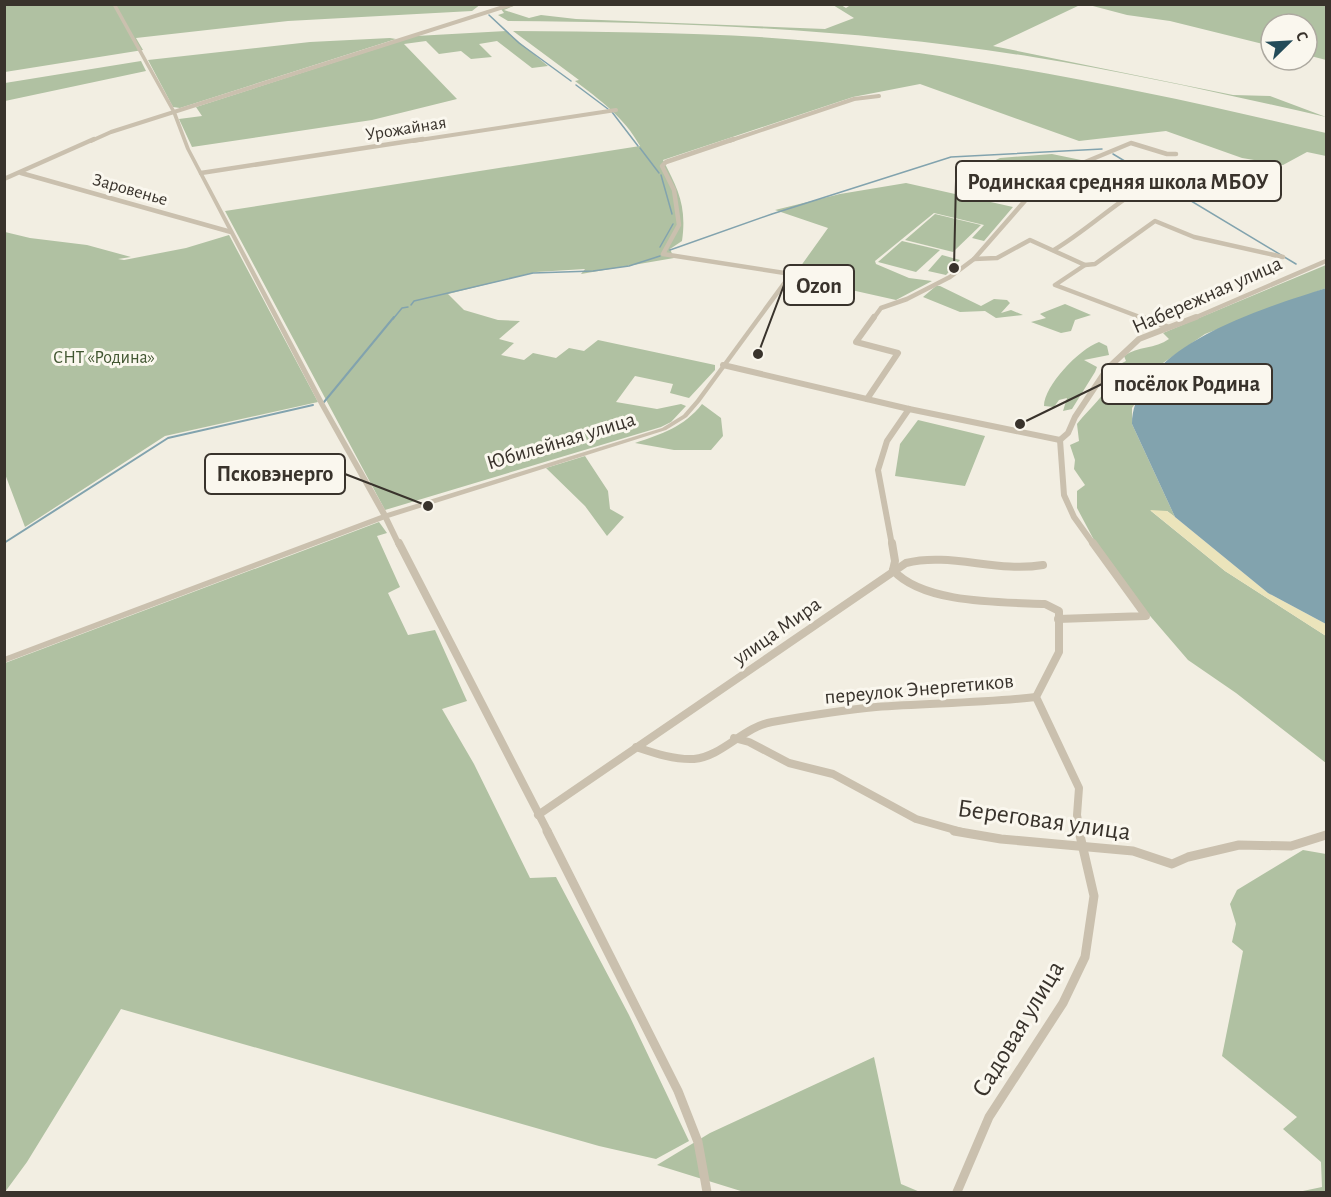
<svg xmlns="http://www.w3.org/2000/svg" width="1331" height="1197" font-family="'Alegreya Sans',sans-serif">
<rect width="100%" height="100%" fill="#f2eee2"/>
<!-- green -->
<g fill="#b0c1a2">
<polygon points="481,4 472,11 288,21 136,38 143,50 5,72 5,5"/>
<path d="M 518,4 L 504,10 L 529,18 L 541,15 L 576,19 L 825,29 L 854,18 L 833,5 L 841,5 L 846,8 L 852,4 L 1080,5 L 993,46 L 1233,95 L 1270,96 L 1326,117 C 1229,95 1132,73 1033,57 C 859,29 684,22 508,21 L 498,15 L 504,13 L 501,9 Z"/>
<polygon points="1089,5 1326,5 1326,60 1307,55 1307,24 1271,24 1271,46 1170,21 1127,15"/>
<polygon points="506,31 548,66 532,68 497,41 479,44 492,57 471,59 461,51 439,54 426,41 404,44 457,99 372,120 192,147 179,119 202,116 196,107 416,36"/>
<path d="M 513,31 C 616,32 719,32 822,42 C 993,58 1160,94 1326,133 L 1326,156 L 1307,152 L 1283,165 L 1242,158 L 1166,131 L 1079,141 L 920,84 L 853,97 L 663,160 C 678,189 687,206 682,241 L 670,249 L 674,258 L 581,274 L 585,269 L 536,272 L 448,294 L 464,310 L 498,320 L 520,321 L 499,339 L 514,343 L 501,355 L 524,360 L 533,353 L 556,358 L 569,348 L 584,351 L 598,340 L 715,365 L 715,370 L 689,398 L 670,393 L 673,384 L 635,376 L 616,402 L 657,409 L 681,404 L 686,406 L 671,422 L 661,427 L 385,510 L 225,211 L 640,146 C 624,117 600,100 575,81 L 579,80 Z"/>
<polygon points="390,38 396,39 180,108 173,107 148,60 310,42"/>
<polygon points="141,61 146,71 5,101 5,83"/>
<polygon points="1052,154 1081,160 1043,178 987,164 1000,158"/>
<polygon points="906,183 1013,207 984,241 972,238 984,225 934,213 875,261 876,264 909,278 932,281 896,300 793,277 828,228 775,210 840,194"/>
<polygon points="935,214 981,225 953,252 905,240"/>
<polygon points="5,232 30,238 87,245 131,257 118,259 124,260 186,248 229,235 318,402 165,436 25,527 5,474"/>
<polygon points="902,241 940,250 916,272 878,262"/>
<polygon points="942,255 960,260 946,275 928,271"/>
<path d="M 1326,265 L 1326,288 L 1205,334 L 1163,363 L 1132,408 L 1132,424 L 1175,517 L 1167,511 L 1151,511 L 1225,571 L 1326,636 L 1326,763 L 1236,693 L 1188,660 L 1145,610 L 1094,540 L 1077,508 L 1077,491 L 1085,485 L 1074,469 L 1075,460 L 1070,445 L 1079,441 L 1077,424 C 1092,405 1112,391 1114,367 L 1126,361 L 1124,356 C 1138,346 1155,349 1169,339 L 1163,333 Z"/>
<polygon points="936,286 940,286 981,306 994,299 1007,300 1010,303 1001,313 1011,310 1023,315 996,318 985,311 960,312 923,297"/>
<polygon points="1065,304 1091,315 1075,320 1071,331 1061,333 1031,322 1046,318 1040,314 1042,313"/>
<path d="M 1099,342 L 1107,346 L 1109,355 L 1084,360 L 1097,367 L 1095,372 L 1072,409 L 1063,411 L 1067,398 L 1059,400 L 1054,407 L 1044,406 C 1044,386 1079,349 1099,342 Z"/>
<path d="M 702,404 L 721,418 L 723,436 L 711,450 L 674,450 L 635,443 C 662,434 684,427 702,404 Z"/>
<polygon points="918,420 985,436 965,486 895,476 900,444"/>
<polygon points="585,456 608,491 610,509 624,517 607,536 585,506 546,468"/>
<polygon points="379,522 387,533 377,536 400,587 388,593 408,635 435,630 467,701 442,709 474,764 530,878 556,877 629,1015 689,1141 656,1159 599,1146 121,1009 27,1162 5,1192 5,663"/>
<polygon points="1303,850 1326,854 1326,1192 1298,1192 1322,1187 1321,1162 1283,1129 1297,1117 1222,1056 1243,951 1232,942 1236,924 1230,904 1237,890"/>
<polygon points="874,1057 901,1184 920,1192 744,1192 657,1165 710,1133"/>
</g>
<!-- sand -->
<polygon fill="#ebe4bb" points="1150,510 1167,511 1175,517 1268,593 1326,624 1326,636 1225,571"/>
<!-- water -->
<path fill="#82a3ae" d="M 1326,288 L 1326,624 L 1268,593 L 1175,517 L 1132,424 C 1134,346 1265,308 1326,288 Z"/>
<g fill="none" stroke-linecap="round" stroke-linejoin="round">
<!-- stream-far1 -->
<g stroke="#82a3ae" stroke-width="1.5">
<polyline points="489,15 519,43 571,81"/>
<polyline points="576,85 608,109"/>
<polyline points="612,112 638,146"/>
<polyline points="640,148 659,173"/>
<polyline points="1113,154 1296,264"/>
<polyline points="661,175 672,214"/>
<polyline points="660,247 673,224"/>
<polyline points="670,250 772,214 951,157 1102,149"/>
<polyline points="411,305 414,301 533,273 593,271 629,266 660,256"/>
<polyline points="393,319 402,308 408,307"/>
</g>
<!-- stream -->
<g stroke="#82a3ae" stroke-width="2">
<polyline points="324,402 394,317"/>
<polyline points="4,543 168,438 313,405"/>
</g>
<!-- minor-far4 -->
<g stroke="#cac0ae" stroke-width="4">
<polyline points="91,141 111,132 513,4"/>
<polyline points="413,141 616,110"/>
<polyline points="729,141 854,99 879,96"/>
</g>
<!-- minor-far3 -->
<g stroke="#cac0ae" stroke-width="4.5">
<polyline points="734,139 666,162 662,166 674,190 679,225 663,254 791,274"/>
<polyline points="21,173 231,232"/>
<polyline points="201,173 423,139"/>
<polyline points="4,179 94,139"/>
<path d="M 1054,250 C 1089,229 1118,200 1154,180"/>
<polyline points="974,259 997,258 1030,240 1085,265 1055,285 1145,319"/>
<polyline points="1085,265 1095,264 1155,221 1194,237 1283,257"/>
<polyline points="873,319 881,308 907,299 950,277 974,259 1044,179 1131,143 1167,154 1176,154"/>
<polyline points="1192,319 1326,261"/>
</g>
<!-- minor-far2 -->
<g stroke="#cac0ae" stroke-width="6">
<polyline points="1141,317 1167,327"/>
<polyline points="723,365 909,409 1060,440"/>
<polyline points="867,399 898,353 856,342 874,317"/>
<polyline points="1060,440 1068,433 1075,417 1107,369 1139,339 1196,317"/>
<polyline points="1060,440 1064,495 1074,517 1094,545"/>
<polyline points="385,516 399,545"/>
<polyline points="892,545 878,470 887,441 909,409"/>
</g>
<!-- minor-far1 -->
<g stroke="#cac0ae" stroke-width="8">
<polyline points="399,543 548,832"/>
<polyline points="892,543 895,561 893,570"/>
<path d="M 893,570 C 923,604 1002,602 1045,604 L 1059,611 L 1059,652 L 1036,697 L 1079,788 L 1077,815 L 1080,832"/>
<polyline points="1058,619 1146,616 1093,543"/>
<polyline points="734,738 749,742 789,763 833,774 916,819 962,832"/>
<path d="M 636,747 C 654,753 674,760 694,759 C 723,756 743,727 772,722 C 806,716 842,710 876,707 C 930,703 983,703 1036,697"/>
<path d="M 538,815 L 906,563 C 950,552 997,573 1043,565"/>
</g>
<!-- minor -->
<g stroke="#cac0ae" stroke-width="9">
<polyline points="547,831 678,1091 698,1142 707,1192"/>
<polyline points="954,831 1001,839 1133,851 1172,864 1188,857 1239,845 1291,846 1326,835"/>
<polyline points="957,1192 989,1117 1063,1003 1085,957 1094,896 1079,831"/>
</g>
<!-- tertiary -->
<polygon fill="#cac0ae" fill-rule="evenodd" points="112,4 116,4 176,112 190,149 326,406 387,513 662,428 683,415 696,400 789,273 794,274 700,402 687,417 666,430 388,518 4,663 4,657 381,515 320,406 186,149 172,112"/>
</g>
<g text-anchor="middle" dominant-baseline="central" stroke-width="6" stroke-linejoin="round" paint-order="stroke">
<!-- far-street labels -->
<g font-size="18" fill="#39332c" stroke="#faf7ee">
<text transform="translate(406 129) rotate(-9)">Урожайная</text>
<text transform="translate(130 190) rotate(16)">Заровенье</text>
</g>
<!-- far-park labels -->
<g font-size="18" fill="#415631" stroke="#faf7ee">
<text x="104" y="358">СНТ «Родина»</text>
</g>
<!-- street labels -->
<g font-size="21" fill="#39332c" stroke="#faf7ee">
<text transform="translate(1207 295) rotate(-24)">Набережная улица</text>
<text transform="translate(561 441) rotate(-17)">Юбилейная улица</text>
<text transform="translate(777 631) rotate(-35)">улица Мира</text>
<text transform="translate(919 689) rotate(-5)">переулок Энергетиков</text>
</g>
<!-- near-street labels -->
<g font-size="26" fill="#39332c" stroke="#faf7ee">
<text transform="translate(1044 820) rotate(8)">Береговая улица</text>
<text transform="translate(1018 1029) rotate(-59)">Садовая улица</text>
</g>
</g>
<!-- callouts -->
<path fill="none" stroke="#39332c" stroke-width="2" d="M954 268L956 181M758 354L784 285M1020 424L1102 384M428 506L345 474"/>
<g fill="#39332c" stroke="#faf7ee" stroke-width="2">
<circle cx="954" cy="268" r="6"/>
<circle cx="758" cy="354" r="6"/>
<circle cx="1020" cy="424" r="6"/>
<circle cx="428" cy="506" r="6"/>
</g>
<g fill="#faf7ee" stroke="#39332c" stroke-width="2">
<rect x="956" y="161" width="325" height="40" rx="6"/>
<rect x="784" y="265" width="70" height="40" rx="6"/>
<rect x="1102" y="364" width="170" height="40" rx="6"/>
<rect x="205" y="454" width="140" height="40" rx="6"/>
</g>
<g font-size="22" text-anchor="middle" font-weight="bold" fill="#39332c">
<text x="1118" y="189">Родинская средняя школа МБОУ</text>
<text x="819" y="293">Ozon</text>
<text x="1187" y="391">посёлок Родина</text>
<text x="275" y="481">Псковэнерго</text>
</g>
<!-- border -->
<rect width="1331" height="1197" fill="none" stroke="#39332c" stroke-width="12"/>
<!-- north arrow -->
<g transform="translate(1289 42) rotate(66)"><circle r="28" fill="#faf7ee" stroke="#ada9a0" stroke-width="1.5"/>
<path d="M0-4.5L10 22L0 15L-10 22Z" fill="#234b59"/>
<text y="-9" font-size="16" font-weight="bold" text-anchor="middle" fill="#39332c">С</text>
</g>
</svg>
